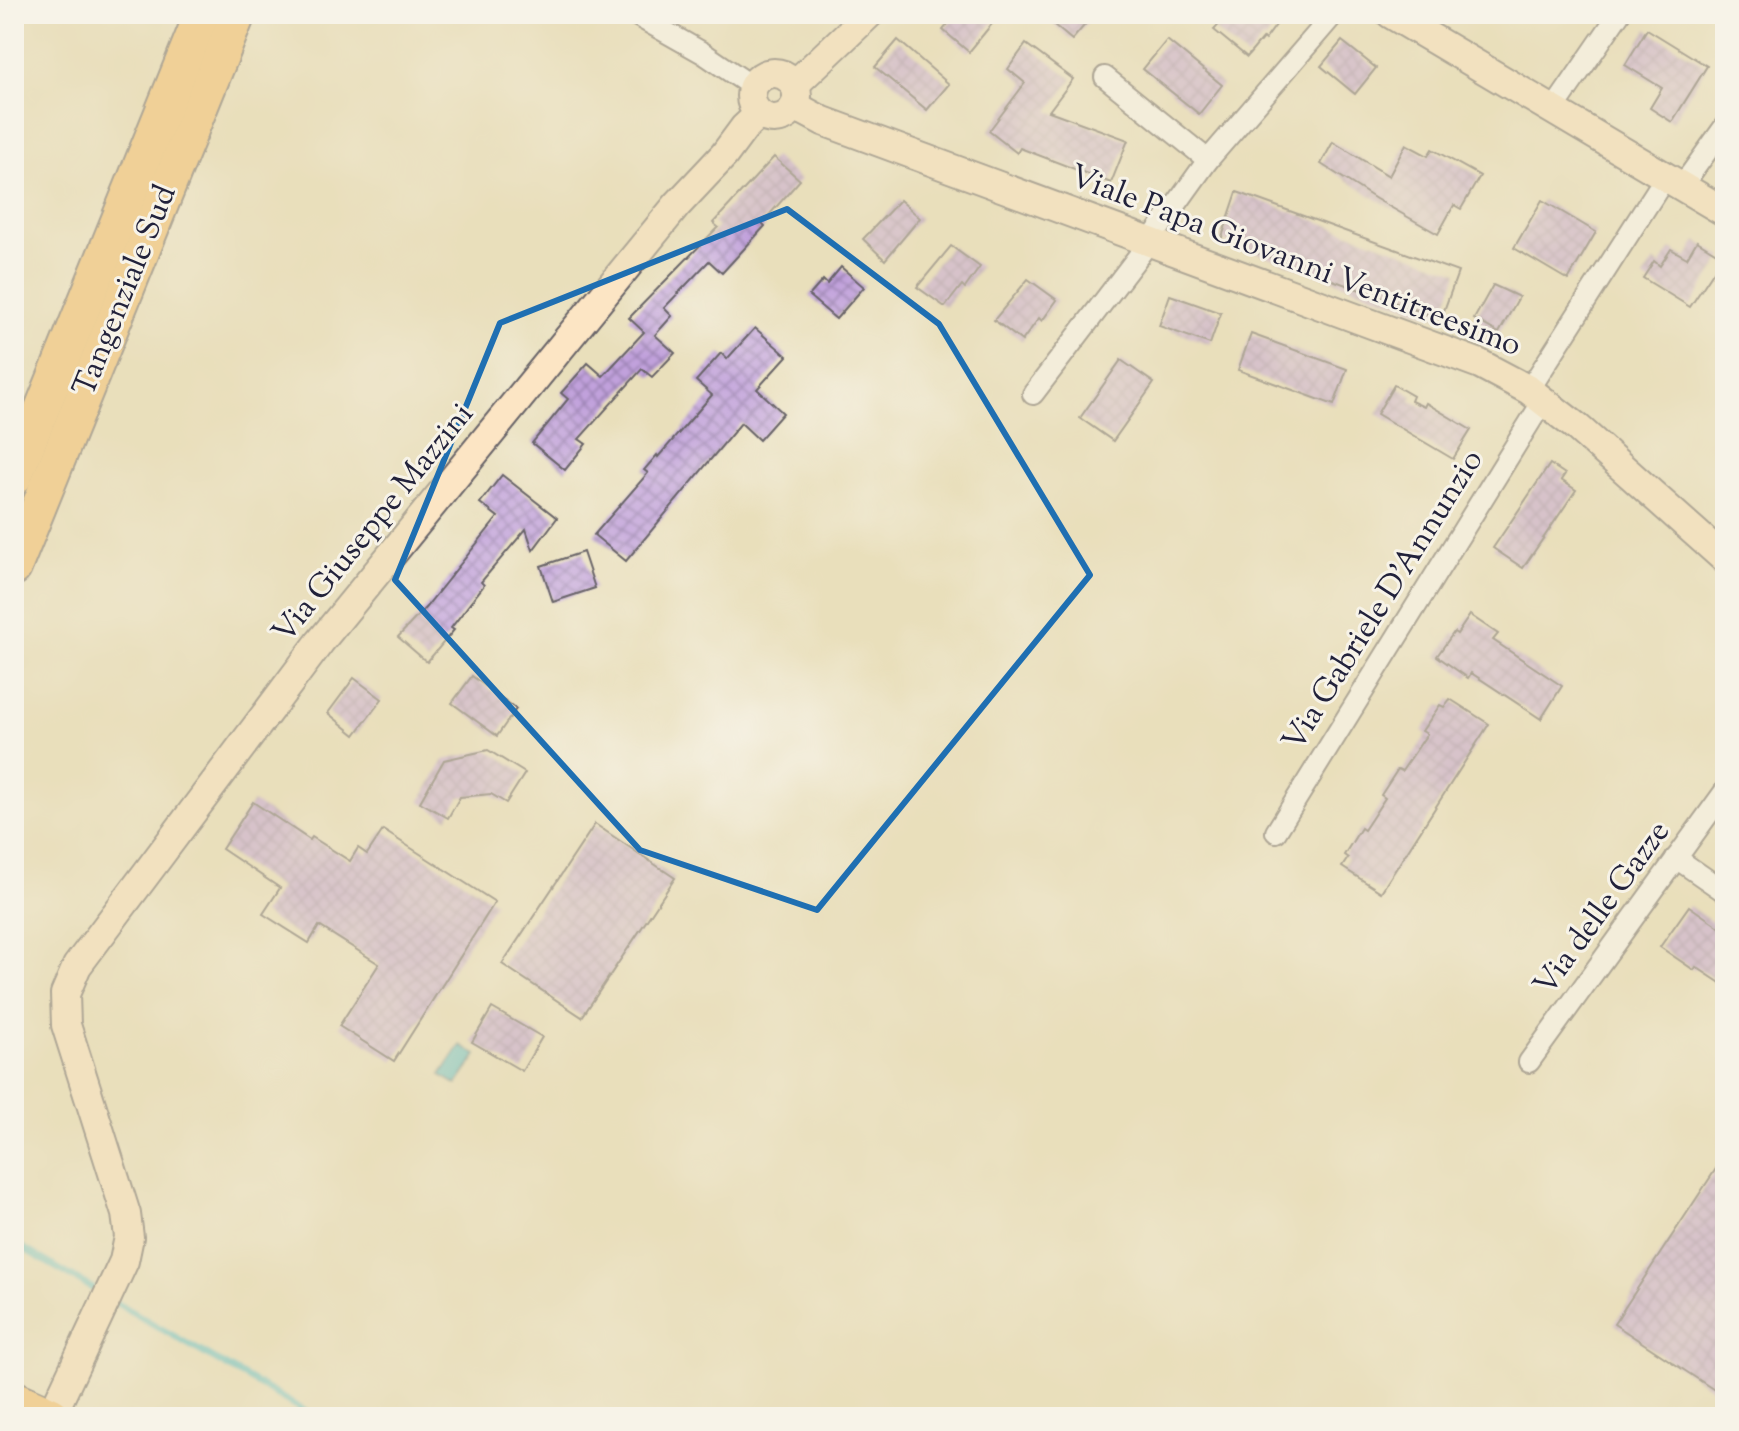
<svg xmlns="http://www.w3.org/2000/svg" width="1739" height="1431" font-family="'Sorts Mill Goudy',serif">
<defs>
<pattern id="building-cross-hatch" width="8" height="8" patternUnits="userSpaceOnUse" patternTransform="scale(2)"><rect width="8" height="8" fill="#c1a1dc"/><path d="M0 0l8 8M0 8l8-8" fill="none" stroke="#9c83b4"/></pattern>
</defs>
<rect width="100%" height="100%" fill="#f7f3e8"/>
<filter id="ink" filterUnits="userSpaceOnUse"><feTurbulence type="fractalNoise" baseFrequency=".0125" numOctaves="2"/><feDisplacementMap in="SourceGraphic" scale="16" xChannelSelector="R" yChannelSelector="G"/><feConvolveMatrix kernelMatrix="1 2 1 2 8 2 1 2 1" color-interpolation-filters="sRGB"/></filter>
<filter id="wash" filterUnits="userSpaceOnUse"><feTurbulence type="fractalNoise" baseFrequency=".006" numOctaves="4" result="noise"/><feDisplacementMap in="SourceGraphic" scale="32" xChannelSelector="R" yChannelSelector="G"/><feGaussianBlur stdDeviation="1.8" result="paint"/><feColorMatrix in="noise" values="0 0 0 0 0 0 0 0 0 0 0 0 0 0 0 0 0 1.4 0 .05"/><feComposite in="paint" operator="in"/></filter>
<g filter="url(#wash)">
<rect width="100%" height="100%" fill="#e9dfbb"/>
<!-- water -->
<polygon fill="#50bdca" stroke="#397082" stroke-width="2" points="461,1045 477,1055 457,1085 441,1075"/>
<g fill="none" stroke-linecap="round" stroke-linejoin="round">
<!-- stream -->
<g stroke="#50bdca" stroke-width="7">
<polyline points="14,1243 102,1294"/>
<polyline points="113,1301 315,1417"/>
</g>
</g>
<g id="blocks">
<!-- building -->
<g fill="url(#building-cross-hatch)">
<polygon points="956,14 1000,14 969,52 943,30"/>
<polygon points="1041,14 1094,14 1072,40"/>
<polygon points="1228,14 1284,14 1265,40 1263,38 1247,57 1214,30"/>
<polygon points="1647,29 1707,66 1672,122 1650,108 1662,88 1625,65"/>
<polygon points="898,40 949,84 927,110 875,67"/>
<polygon points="1167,40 1222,85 1199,114 1143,69"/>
<polygon points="1342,41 1376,68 1355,94 1321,66"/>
<polygon points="1026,44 1073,79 1049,111 1128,140 1111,183 1020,148 1017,153 989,131 1025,83 1008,69"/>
<polygon points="1333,142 1389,176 1406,144 1428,156 1432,149 1480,176 1461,209 1454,205 1438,234 1376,199 1321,164"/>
<polygon points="774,157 800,180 762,223 765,226 722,273 709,261 664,308 672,316 655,335 675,353 652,377 642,369 579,439 586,444 565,470 532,443 568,399 561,393 588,363 603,376 644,332 629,318 718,227 713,223"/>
<polygon points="1237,192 1458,272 1441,319 1221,240"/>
<polygon points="900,200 920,218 885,260 863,239"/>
<polygon points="1542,200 1596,232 1568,280 1514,248"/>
<polygon points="1697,241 1723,257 1690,307 1643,278 1654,261 1660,266 1671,249 1687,258"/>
<polygon points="951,246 980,267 965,288 962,285 945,307 917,287"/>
<polygon points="841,267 864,287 836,319 809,296 823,280 827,284"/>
<polygon points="1028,279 1057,300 1042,321 1039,318 1022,341 994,320"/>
<polygon points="1493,285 1519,297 1499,333 1474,319"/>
<polygon points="1170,295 1221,313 1210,344 1159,326"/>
<polygon points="755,328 787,356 757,389 783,413 759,440 741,423 626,561 594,535 648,473 644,470 657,455 658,457 712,395 696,381 721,353 727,359"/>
<polygon points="1251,334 1347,369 1334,405 1238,370"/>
<polygon points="1121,360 1154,383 1113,441 1080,418"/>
<polygon points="1394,385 1413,396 1411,401 1424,407 1426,403 1471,430 1453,459 1377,414"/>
<polygon points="1550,464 1565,474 1561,480 1576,490 1523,568 1493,548"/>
<polygon points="502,475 557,518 533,550 526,529 481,582 484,585 451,628 454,630 427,662 398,637 426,607 498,517 480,503"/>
<polygon points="583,552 595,588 553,602 541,566"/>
<polygon points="1470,615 1498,634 1493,640 1562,686 1541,719 1471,673 1468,678 1437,656 1454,632 1457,634"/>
<polygon points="472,676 516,709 497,736 452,703"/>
<polygon points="354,678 382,699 355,735 328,713"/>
<polygon points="1450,699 1489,724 1381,892 1342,867 1348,858 1344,855 1361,828 1364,830 1385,798 1381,795 1398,769 1402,771 1427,734 1422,731 1440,705 1444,707"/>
<polygon points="488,750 525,773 506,803 491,794 460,797 448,818 420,802 444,760"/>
<polygon points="253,802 310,840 312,837 350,861 358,848 367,854 383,830 495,902 394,1061 339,1026 379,964 319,926 309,943 263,914 280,888 222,849"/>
<polygon points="595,824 675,878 582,1017 502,964"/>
<polygon points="1689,906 1725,931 1725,986 1696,967 1694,970 1660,947"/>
<polygon points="492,1008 542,1037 522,1071 472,1042"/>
<polygon points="1725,1155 1725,1397 1614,1324"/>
</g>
</g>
</g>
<g filter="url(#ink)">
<use href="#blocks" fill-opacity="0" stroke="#686468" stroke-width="2"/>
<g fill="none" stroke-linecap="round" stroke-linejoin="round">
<defs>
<g id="street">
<polyline points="634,14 703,53 753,87"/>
<polyline points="1105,77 1208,160"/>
<polyline points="1553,110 1619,14"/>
<polyline points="1682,186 1725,126"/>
<polyline points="1529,390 1666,176"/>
<polyline points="1033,394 1150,241 1208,160 1334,14"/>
<polyline points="1276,832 1543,401"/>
<polyline points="1676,858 1725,892"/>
<polyline points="1529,1062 1725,791"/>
</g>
<g id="secondary">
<polyline points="1391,14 1725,212"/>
<circle cx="774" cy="96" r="23"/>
<polyline points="794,85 869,14"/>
<polyline points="795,106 823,121 1480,364 1529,390 1578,428 1725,559"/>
<polyline points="52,1415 124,1261 129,1237 126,1214 66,1025 65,994 77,966 320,642 677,205 724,155 744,128 759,114"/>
</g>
<g id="highway">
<polyline points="14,478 202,14"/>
<polyline points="14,568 238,14"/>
<polyline points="14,1398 52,1415 51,1417"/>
</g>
</defs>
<!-- street casing -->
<use href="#street" stroke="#686468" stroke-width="24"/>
<!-- secondary casing -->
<use href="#secondary" stroke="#686468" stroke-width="32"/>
<!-- highway casing -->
<use href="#highway" stroke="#686468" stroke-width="38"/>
<!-- street -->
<use href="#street" stroke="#fff" stroke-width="20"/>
<!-- secondary -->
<use href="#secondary" stroke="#fce5c4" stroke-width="28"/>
<!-- highway -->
<use href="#highway" stroke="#f8bf6c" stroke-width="34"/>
</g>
</g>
<!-- marked area -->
<path d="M0 0H1739V1431H0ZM 787,209 L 939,324 L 1090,575 L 817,910 L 640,850 L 395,580 L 500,323 Z" fill="#e9dfbb" fill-opacity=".55" fill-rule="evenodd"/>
<path fill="none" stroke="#1f6fb2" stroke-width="6" stroke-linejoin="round" d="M 787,209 L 939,324 L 1090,575 L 817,910 L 640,850 L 395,580 L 500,323 Z"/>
<g text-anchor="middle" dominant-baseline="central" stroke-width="6" stroke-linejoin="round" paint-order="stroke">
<!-- street labels -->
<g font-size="32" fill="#22223b" stroke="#f7f3e8">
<text transform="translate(1295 262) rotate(21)">Viale Papa Giovanni Ventitreesimo</text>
<text transform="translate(126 291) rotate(-68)">Tangenziale Sud</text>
<text transform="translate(374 524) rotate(-51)">Via Giuseppe Mazzini</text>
<text transform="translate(1384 601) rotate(-58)">Via Gabriele D'Annunzio</text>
<text transform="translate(1603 909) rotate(-54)">Via delle Gazze</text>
</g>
</g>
<!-- margin -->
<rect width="1739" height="1431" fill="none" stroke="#f7f3e8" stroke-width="48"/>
</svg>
